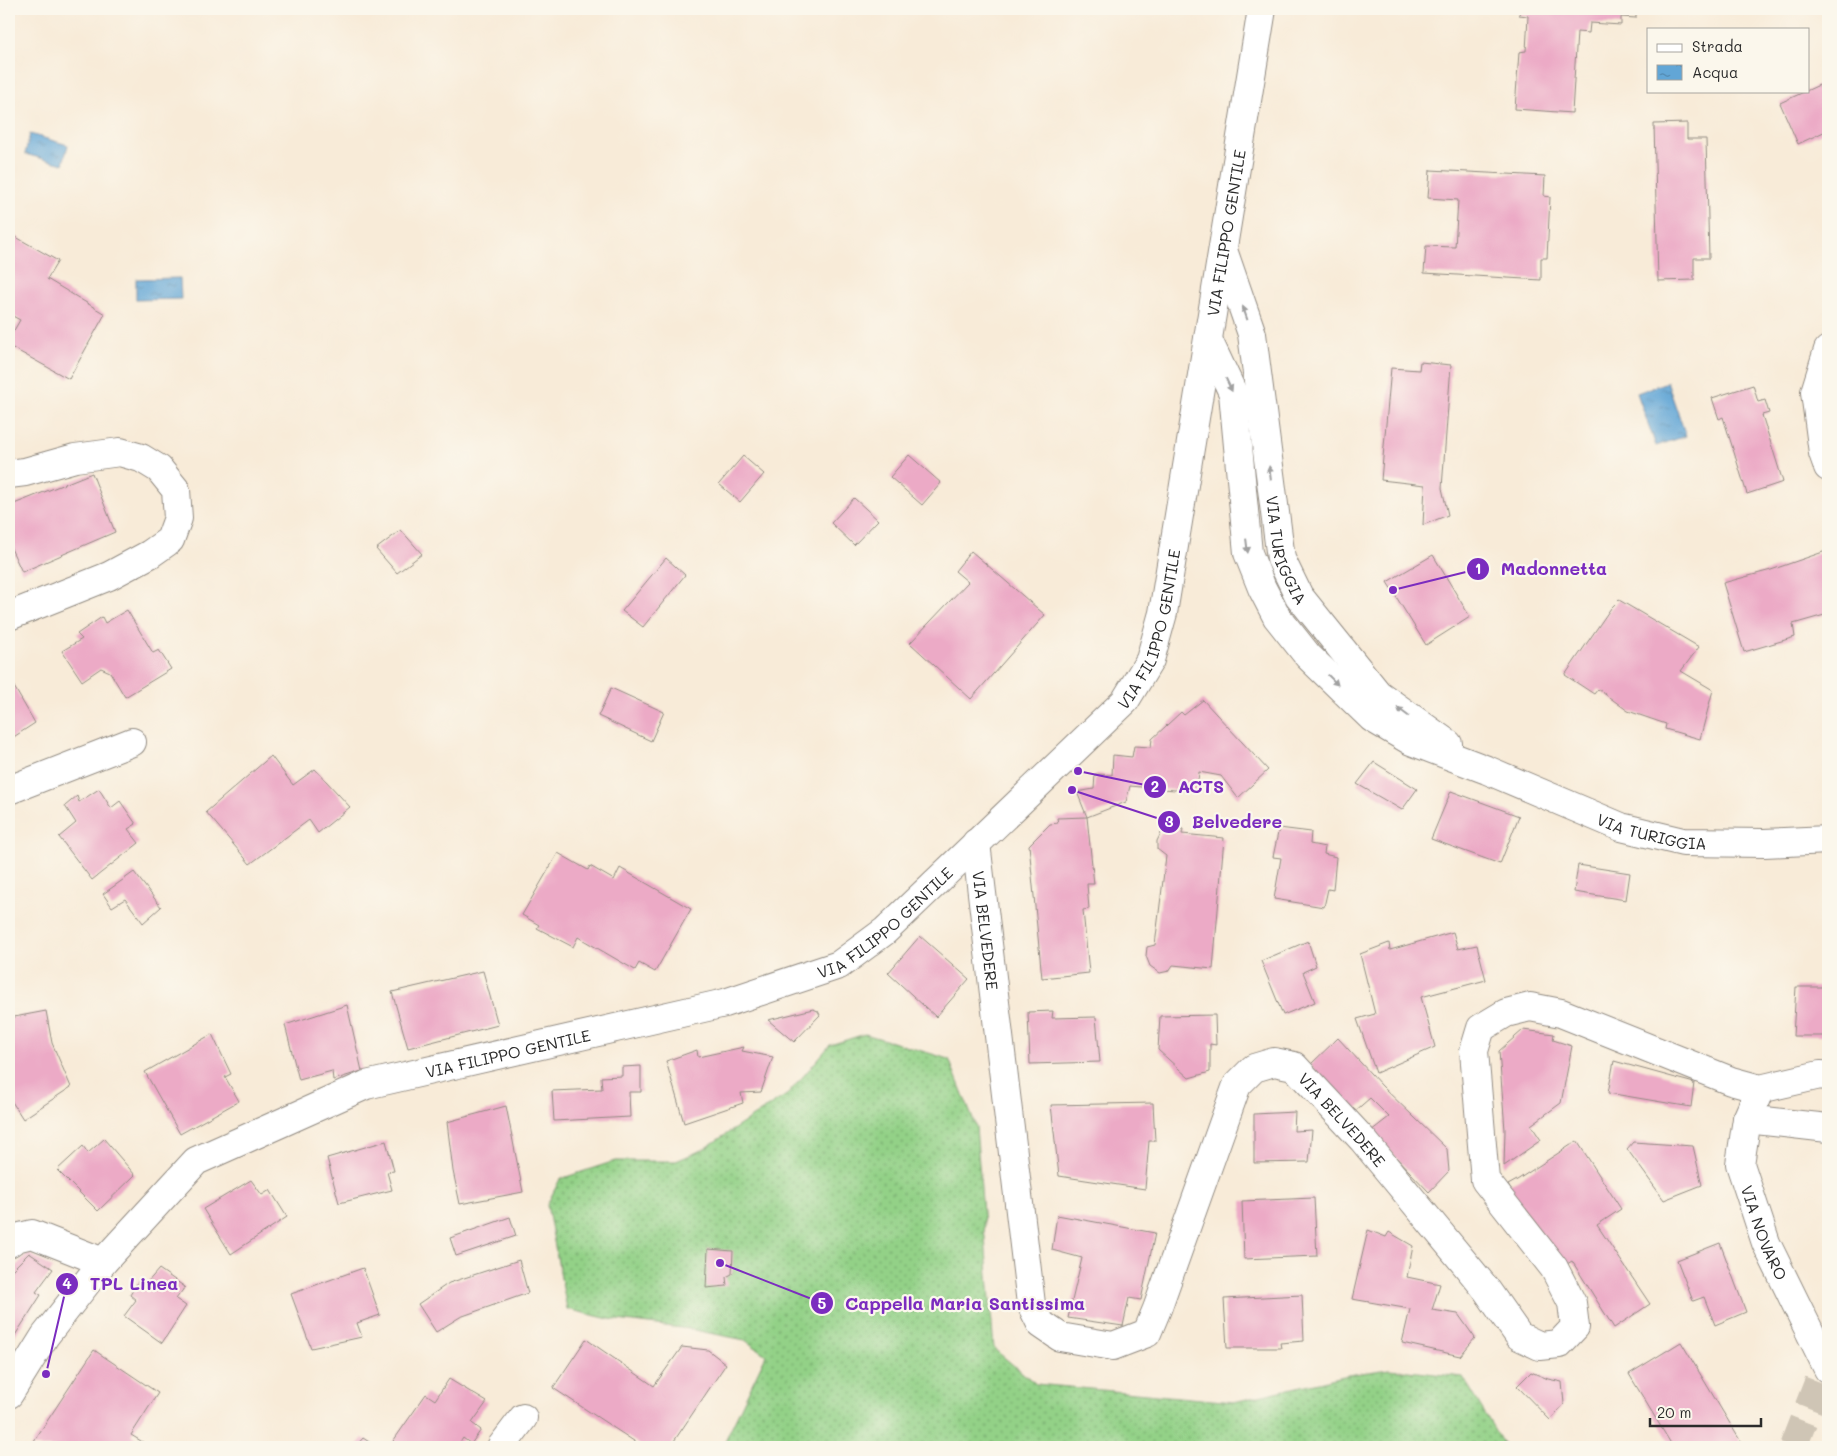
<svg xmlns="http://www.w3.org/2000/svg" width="1837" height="1456" font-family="Mali,sans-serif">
<defs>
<pattern id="grass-dots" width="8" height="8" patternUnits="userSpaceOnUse" patternTransform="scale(1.25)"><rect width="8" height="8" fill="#93d187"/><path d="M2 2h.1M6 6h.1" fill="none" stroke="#78aa6f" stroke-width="1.8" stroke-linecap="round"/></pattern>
<pattern id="water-ripples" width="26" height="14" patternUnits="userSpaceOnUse" patternTransform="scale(1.25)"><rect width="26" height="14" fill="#62a6d6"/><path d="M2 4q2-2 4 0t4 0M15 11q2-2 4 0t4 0" fill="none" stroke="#5187ae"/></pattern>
</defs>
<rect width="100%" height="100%" fill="#fbf7ec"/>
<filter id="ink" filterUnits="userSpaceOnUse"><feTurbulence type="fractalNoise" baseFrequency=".02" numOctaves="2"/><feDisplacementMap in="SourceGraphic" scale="10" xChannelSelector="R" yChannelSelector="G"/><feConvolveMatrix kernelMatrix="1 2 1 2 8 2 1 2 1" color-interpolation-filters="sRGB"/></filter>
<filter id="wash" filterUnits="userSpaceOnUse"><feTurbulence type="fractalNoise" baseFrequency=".0096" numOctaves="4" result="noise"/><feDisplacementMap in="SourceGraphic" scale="20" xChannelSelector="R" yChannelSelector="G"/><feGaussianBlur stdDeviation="1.12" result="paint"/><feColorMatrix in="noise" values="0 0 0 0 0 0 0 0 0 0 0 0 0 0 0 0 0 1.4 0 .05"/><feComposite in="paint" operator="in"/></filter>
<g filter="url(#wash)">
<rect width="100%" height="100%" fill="#f8ebd8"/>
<!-- grass -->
<polygon fill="url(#grass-dots)" stroke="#5f7e59" points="865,1034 949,1059 976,1127 994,1349 1036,1384 1234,1402 1348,1375 1389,1369 1463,1377 1505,1447 722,1447 766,1355 745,1340 689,1329 609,1319 567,1309 547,1205 560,1179 615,1161 676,1161 702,1150 788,1094 830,1045"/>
<!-- water -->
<g fill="url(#water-ripples)" stroke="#466880">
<polygon points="30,134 68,145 63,164 25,154"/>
<polygon points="180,278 181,299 136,300 136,279"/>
<polygon points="1667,382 1686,436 1656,446 1637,393"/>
</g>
<g id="blocks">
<!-- building -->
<g fill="#ecaac6">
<polygon points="1520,9 1636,9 1636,18 1621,17 1621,25 1590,23 1589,33 1577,32 1572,113 1515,109 1519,52 1526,51 1528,16 1519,15"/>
<polygon points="1819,85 1828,106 1828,130 1798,144 1780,103"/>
<polygon points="1687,123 1687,139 1706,139 1709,258 1694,258 1694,280 1658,281 1654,124"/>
<polygon points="1430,170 1545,176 1544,196 1550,197 1547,258 1541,258 1541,280 1424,273 1426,246 1455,247 1458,200 1428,198"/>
<polygon points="9,233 58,261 47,279 105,314 69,379 9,346 9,339 20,320 9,314"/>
<polygon points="1420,362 1451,365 1442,488 1448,515 1423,525 1425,485 1381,480 1391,368 1419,370"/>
<polygon points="1753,385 1758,402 1765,400 1769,413 1762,415 1783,482 1747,494 1723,417 1719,419 1712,398"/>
<polygon points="909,455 941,483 922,505 890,477"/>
<polygon points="743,456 764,474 740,502 719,484"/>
<polygon points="92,473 115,532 22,572 9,544 9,506"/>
<polygon points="854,498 878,520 854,545 831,523"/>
<polygon points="401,530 422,554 397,573 376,549"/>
<polygon points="971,551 1045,615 971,699 910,643 968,582 955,571"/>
<polygon points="1826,551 1828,557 1828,614 1793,624 1795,637 1744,652 1723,583 1771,570"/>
<polygon points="1433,555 1470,617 1426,645 1387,582"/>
<polygon points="666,558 685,575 643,627 622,611"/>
<polygon points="1619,600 1699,647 1681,671 1713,690 1700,739 1665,729 1666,724 1628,711 1598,689 1594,694 1565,675 1611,608"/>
<polygon points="127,610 153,653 159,650 171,669 125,697 110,672 101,668 82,681 62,651 82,639 77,634 102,617 105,623"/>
<polygon points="9,678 35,723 9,740"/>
<polygon points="611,688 664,712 651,741 598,716"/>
<polygon points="1203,700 1268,770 1238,798 1221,776 1199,772 1197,792 1130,786 1126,802 1087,817 1094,884 1087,884 1089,909 1083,910 1089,973 1042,978 1029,845 1050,824 1058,823 1057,818 1087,817 1077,792 1094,789 1095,774 1112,775 1113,755 1132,757 1134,746 1151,747 1152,739 1181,712 1184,715"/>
<polygon points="271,756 293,785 315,769 350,807 318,833 309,820 250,864 206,812"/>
<polygon points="1374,762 1417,789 1402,810 1357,784"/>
<polygon points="99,789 111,808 120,801 136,824 128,829 139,843 92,880 59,837 76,823 65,806 77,796 79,802"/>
<polygon points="1451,791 1519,816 1500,864 1431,839"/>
<polygon points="1279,828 1311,832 1310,844 1325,847 1324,854 1336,857 1333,890 1328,889 1324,907 1274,899 1281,858 1273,857"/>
<polygon points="1171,829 1183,829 1182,834 1224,838 1213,969 1173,965 1169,971 1160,973 1150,966 1146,956 1147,947 1155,945 1166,856 1157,849 1157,841 1161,833"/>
<polygon points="558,853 588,870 590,866 614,880 620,868 691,909 655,972 639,963 635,970 578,937 573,947 537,928 539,925 522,915"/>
<polygon points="1578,865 1630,873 1626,900 1574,892"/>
<polygon points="134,872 161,907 143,923 125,899 112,907 103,894"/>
<polygon points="1453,932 1458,949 1477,945 1486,980 1421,997 1435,1047 1376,1073 1357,1019 1375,1014 1360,954 1389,943 1390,950"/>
<polygon points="920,936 969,979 936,1017 888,973"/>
<polygon points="1308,941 1316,966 1303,972 1315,1002 1283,1015 1261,961"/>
<polygon points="483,971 498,1025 408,1048 392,992"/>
<polygon points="1796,987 1828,987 1828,1036 1793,1036"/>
<polygon points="347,1005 362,1071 333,1080 332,1071 299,1080 285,1025"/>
<polygon points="813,1009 818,1011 820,1015 794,1042 768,1020"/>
<polygon points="46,1011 52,1043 71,1087 23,1119 9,1097 9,1018"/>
<polygon points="1053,1011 1052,1018 1096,1017 1100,1062 1030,1064 1028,1012"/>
<polygon points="1215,1015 1216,1045 1210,1044 1210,1072 1189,1078 1158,1050 1160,1016"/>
<polygon points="1523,1030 1554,1034 1553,1040 1572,1046 1561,1103 1531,1125 1541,1140 1504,1166 1505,1130 1499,1051"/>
<polygon points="212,1034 231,1074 225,1077 239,1101 180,1134 145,1072"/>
<polygon points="1338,1038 1382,1086 1447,1149 1449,1171 1429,1192 1371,1131 1389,1117 1370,1098 1354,1112 1310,1065"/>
<polygon points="744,1047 742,1051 773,1057 761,1092 741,1093 743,1103 684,1123 666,1061 697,1050 698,1057"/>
<polygon points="1614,1061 1694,1083 1691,1107 1608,1093"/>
<polygon points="641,1066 641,1092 629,1092 630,1117 554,1121 552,1091 602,1089 601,1077 622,1076 622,1067"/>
<polygon points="1153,1103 1155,1141 1149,1141 1145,1189 1059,1176 1051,1105"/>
<polygon points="506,1106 523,1192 460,1204 453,1171 447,1122"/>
<polygon points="1295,1112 1294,1131 1312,1130 1309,1162 1254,1163 1254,1114"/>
<polygon points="104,1139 135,1175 98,1211 57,1170 83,1146 88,1153"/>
<polygon points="386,1141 394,1171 387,1172 392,1190 339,1203 327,1158"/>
<polygon points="1577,1141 1621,1209 1597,1225 1650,1304 1614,1328 1572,1261 1559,1269 1508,1185 1517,1180"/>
<polygon points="1633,1142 1693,1146 1702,1185 1664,1200 1627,1149"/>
<polygon points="251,1180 262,1195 270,1190 287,1217 231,1254 203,1209"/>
<polygon points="1314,1198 1317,1256 1244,1259 1242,1201"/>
<polygon points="1057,1215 1155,1233 1141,1300 1129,1298 1123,1326 1068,1318 1082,1258 1052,1250"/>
<polygon points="510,1217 516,1236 456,1256 450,1238"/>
<polygon points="1368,1230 1386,1237 1389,1232 1413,1246 1407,1277 1440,1284 1432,1310 1458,1314 1475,1338 1460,1356 1402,1343 1410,1309 1352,1299"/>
<polygon points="1720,1243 1746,1312 1715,1325 1704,1297 1693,1301 1677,1260"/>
<polygon points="708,1249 733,1251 732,1274 726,1277 727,1286 706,1288"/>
<polygon points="29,1253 53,1269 36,1292 41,1295 12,1340 9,1338 9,1273"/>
<polygon points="519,1260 528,1293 460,1317 436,1332 418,1304 449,1283"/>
<polygon points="363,1268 380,1315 357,1323 362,1337 311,1348 291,1294"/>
<polygon points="159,1269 185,1287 176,1299 186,1306 162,1343 124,1316 136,1300 130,1295 140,1279 146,1284"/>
<polygon points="1302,1295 1304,1341 1280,1343 1281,1348 1227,1348 1224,1299"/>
<polygon points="586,1339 654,1386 682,1347 708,1350 726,1364 670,1447 643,1447 553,1388"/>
<polygon points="1681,1342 1744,1447 1673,1447 1629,1374"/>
<polygon points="94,1350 158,1393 131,1435 151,1447 30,1447"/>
<polygon points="1531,1372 1548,1379 1562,1382 1564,1404 1550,1420 1517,1386"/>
<polygon points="449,1379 487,1402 472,1423 481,1430 471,1444 463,1438 457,1447 389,1447 426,1394 435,1400"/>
<polygon points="363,1438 377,1447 355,1447"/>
</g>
</g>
</g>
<g filter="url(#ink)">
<use href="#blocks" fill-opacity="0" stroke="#928b82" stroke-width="1"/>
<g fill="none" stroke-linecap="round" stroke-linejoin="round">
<!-- motorway-tunnel -->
<polyline stroke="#cfc5b5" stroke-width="28" stroke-dasharray="28 14" stroke-linecap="butt" points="1793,1447 1828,1357"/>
<defs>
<g id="minor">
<path id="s1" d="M 1223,250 L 1252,334 L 1281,559 L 1299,596 L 1378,694 L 1448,744"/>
<path id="s2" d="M 1208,340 L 1233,393 L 1248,553 L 1262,588 L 1277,617 L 1308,656 L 1372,718 L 1411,741 L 1487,770 L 1621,827 L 1683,842 L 1764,843 L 1828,840"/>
<polyline points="1828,350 1815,392 1823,453 1828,467"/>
<polyline points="9,474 25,472 75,458 120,452 141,458 159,469 176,490 178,518 170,540 150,554 109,576 9,616"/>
<polyline points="9,790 132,742"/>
<path id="s3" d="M 976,843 L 1031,1304 L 1041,1324 L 1060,1337 L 1113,1346 L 1147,1333 L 1157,1309 L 1237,1085 L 1254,1068 L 1274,1062 L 1294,1066 L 1363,1140 L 1486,1289 L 1519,1336 L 1540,1346 L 1559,1344 L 1575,1327 L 1572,1303 L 1554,1268 L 1485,1180 L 1474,1051 L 1481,1028 L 1506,1013 L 1530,1007 L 1561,1013 L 1731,1081 L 1760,1089 L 1820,1075 L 1828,1076"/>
<path id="s4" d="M 1760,1089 L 1747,1119 L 1740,1164 L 1766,1243 L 1828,1369"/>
<polyline points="1747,1119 1828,1128"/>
<polyline points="9,1243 16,1238 32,1234 103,1262"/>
<polyline points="501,1447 523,1418"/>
</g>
<g id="tertiary">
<path id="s5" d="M 9,1394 L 45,1336 L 103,1262 L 196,1161 L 366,1085 L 725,1003 L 839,965 L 885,931 L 1125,701 L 1150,660 L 1163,613 L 1262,9"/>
</g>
</defs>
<!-- minor casing -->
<use href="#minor" stroke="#928b82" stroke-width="30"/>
<!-- tertiary casing -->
<use href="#tertiary" stroke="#928b82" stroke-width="30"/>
<!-- minor -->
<use href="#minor" stroke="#fff" stroke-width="28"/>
<!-- tertiary -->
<use href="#tertiary" stroke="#fff" stroke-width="28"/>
</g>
<!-- one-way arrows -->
<defs><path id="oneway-solid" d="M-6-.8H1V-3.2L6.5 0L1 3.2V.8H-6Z" transform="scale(1.25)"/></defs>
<g fill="#a0a0a0">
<use href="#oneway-solid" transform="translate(1245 313) rotate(-109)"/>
<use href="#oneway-solid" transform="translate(1229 385) rotate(65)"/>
<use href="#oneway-solid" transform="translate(1270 473) rotate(-97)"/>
<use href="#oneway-solid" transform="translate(1247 546) rotate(83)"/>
<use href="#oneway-solid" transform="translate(1333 680) rotate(45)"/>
<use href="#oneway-solid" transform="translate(1403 712) rotate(-143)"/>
</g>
</g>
<g text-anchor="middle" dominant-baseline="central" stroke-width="4.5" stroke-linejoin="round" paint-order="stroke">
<!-- street labels -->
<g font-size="16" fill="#2b2b2b" stroke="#fbf7ec">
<text stroke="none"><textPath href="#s5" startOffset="1846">VIA FILIPPO GENTILE</textPath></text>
<text stroke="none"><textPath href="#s1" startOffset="308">VIA TURIGGIA</textPath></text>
<text stroke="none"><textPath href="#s5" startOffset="1441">VIA FILIPPO GENTILE</textPath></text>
<text stroke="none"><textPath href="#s2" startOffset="732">VIA TURIGGIA</textPath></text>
<text stroke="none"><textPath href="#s5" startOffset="1036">VIA FILIPPO GENTILE</textPath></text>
<text stroke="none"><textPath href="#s3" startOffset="88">VIA BELVEDERE</textPath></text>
<text stroke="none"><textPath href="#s5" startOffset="631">VIA FILIPPO GENTILE</textPath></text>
<text stroke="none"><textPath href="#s3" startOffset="1001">VIA BELVEDERE</textPath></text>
<text stroke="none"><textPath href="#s4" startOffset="151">VIA NOVARO</textPath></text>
</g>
</g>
<!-- callouts -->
<path fill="none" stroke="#7b2cbf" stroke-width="2" d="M1393 590L1478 569M1078 771L1155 787M1072 790L1169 822M46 1374L67 1284M720 1263L822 1303"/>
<g fill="#7b2cbf" stroke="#fbf7ec" stroke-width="2">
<circle cx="1393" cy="590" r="5"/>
<circle cx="1078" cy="771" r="5"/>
<circle cx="1072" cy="790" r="5"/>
<circle cx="46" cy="1374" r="5"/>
<circle cx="720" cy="1263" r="5"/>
<circle cx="1478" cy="569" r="12"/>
<circle cx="1155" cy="787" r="12"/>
<circle cx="1169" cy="822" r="12"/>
<circle cx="67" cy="1284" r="12"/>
<circle cx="822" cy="1303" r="12"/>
</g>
<g font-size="15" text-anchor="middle" font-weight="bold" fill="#fff">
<text x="1478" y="574">1</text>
<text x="1155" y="792">2</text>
<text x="1169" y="827">3</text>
<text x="67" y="1289">4</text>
<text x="822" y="1309">5</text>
</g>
<g font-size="18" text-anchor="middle" font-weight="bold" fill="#7b2cbf" stroke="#fbf7ec" stroke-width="4.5" stroke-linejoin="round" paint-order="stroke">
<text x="1554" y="575">Madonnetta</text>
<text x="1201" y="793">ACTS</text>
<text x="1237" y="828">Belvedere</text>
<text x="134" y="1290">TPL Linea</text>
<text x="965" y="1310">Cappella Maria Santissima</text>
</g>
<!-- margin -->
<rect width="1837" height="1456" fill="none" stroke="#fbf7ec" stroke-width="30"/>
<!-- legend -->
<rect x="1647" y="28" width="162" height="65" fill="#fbf7ec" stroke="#a8a59f"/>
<rect x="1657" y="44" width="25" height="8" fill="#ffffff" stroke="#a8a59f"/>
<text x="1692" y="52" font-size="15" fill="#2b2b2b">Strada</text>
<rect x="1657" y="65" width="25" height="15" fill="url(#water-ripples)" stroke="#a8a59f"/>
<text x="1692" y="78" font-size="15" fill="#2b2b2b">Acqua</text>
<!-- scale -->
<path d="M1650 1418v8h111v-8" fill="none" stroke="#2b2b2b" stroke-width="2.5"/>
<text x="1657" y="1418" font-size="15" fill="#2b2b2b" stroke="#fbf7ec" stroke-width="4" paint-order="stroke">20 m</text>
</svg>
